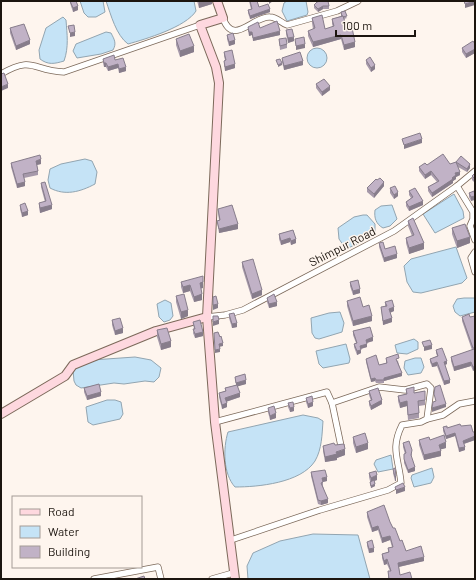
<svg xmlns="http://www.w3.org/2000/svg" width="476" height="580" font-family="Barlow,sans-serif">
<rect width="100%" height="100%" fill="#fef5ee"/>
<!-- water -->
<g fill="#c5e3f6" stroke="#92a5b1">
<polygon points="80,1 103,1 105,12 96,17 88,17 84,13"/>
<path d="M 106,1 L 194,1 L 196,11 C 186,27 146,39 128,44 C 116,35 111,15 106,1 Z"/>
<polygon points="287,1 306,1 308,12 307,15 287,21 282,11 284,3"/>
<path d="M 63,17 L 66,20 C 67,34 69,47 64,61 C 54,64 48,65 40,59 L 39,50 L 46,28 Z"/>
<path d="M 106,32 L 111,33 C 114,39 117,43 113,50 L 101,54 L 77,58 L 73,51 L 76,44 Z"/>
<circle cx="317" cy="58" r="10"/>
<path d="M 85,159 L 92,161 L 97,172 L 95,184 C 80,192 65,196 50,188 L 48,180 L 50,169 L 61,164 Z"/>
<polygon points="454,194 463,211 464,218 435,233 423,214"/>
<path d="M 392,205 L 397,219 L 390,226 L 383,228 C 376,224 374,218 375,210 L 381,206 Z"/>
<polygon points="363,215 367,215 375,224 375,233 361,242 346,249 339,239 338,228 354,217"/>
<polygon points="456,247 467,278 462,283 421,293 413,292 407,282 404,266 411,259"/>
<polygon points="464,298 475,298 475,312 460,316 455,312 453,306 457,299"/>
<polygon points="165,300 171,303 173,316 170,320 164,322 159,317 157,304"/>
<polygon points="340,312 344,323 342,332 319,339 315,338 312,333 311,318 329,313"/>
<polygon points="414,339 418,342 418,349 407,354 397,353 395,345"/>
<polygon points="346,344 350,359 349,363 323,368 319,364 316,351"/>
<polygon points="135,357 151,360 161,368 159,377 154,382 145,381 124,384 114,383 81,388 76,385 74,381 73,370 92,360"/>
<polygon points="415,358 421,358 424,367 421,373 408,375 404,368 405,361"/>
<polygon points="107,400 115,400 121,402 123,414 120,419 93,425 88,422 86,407"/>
<path d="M 303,415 L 318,418 L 323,421 C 322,434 322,449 315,461 C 301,483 258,487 235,487 C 223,474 223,448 228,432 Z"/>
<polygon points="391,455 393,469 378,472 374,464 376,460"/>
<polygon points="432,468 434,477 431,483 414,487 411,478 412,475"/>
<polygon points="313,534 358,535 370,579 248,579 247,566 253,553 280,541"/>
</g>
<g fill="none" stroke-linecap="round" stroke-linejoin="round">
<defs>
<g id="street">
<path d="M 223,18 C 233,47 253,16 270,17 C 277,17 281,23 287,25 L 337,11 L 358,1"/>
<path d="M 1,74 C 34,55 32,71 64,72 L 200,25"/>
<polyline points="457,186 473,212 473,219 470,226 475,240"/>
<polyline points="475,252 471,258 475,272"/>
<polyline points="207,317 225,315 243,310 394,231 457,186 475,171"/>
<polyline points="332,403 341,446"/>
<polyline points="427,419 443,415 459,404 475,401"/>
<path d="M 215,422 L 327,392 L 332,403 L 379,387 L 405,390 L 427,384 L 431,388 L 427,419 L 421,422 L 402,425 C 390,449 399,459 401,483 L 388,490 L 320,510 L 231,540"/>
<polyline points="94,579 158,567 161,579"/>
<polyline points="212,579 233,573"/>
</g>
<g id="secondary">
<polyline points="217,1 223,18 200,25 216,67 219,83 207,317 215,422 235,579"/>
<polyline points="1,414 65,376 73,365 156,331 207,317"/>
</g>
</defs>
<!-- street casing -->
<use href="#street" stroke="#7c695a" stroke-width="7"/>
<!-- secondary casing -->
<use href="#secondary" stroke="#7c695a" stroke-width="10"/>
<!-- street -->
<use href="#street" stroke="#fff" stroke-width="5.5"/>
<!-- secondary -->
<use href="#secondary" stroke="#fed8df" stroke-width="8"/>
</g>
<!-- wall -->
<g fill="#a699aa">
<polygon points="70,1 76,1 78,10 73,12 70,3"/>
<polygon points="197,1 212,1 212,4 199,8"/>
<polygon points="249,1 257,1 259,7 270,12 250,19 248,13 248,10 251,9"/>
<polygon points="314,5 329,6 329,9 323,9 318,12 314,8"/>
<polygon points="341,12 347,18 344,19 346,25 355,47 344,50 341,39 313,47 308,36 308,31 313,29 312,23 312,18 325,29 333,27 332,24 332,19 341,16"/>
<polygon points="248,27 260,28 280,35 253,41 252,35 249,36 248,31"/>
<polygon points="10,28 30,44 16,50 10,33"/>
<polygon points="286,30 294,41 288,43 286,34"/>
<polygon points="227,35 235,44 229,46 227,39"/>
<polygon points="176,39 194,52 180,57 176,45"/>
<polygon points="279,39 287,44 287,48 280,50"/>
<polygon points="475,44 475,53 466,58 462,52 462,48"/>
<polygon points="224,52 235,68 225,71 224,65 224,61 225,60 224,56"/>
<polygon points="282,58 303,65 284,70 282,62"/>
<polygon points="103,59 115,60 126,71 119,73 118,68 108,71 106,67 104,67 103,63"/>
<polygon points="366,60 375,69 371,72 366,64"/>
<polygon points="316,84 330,90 322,96 316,88"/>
<polygon points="456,162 470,168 467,172 458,167 460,175 456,177 456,179 453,181 453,183 432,197 428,191 428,187 437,182 431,175 425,179 419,171 419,167 427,165 450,164"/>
<polygon points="11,163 41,164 37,165 38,171 38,175 24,178 25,186 17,188 11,167"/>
<polygon points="475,173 475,183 472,180 472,176"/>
<polygon points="377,180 384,186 374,198 367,192 367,188"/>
<polygon points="41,183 52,209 40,213 39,208 39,203 45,202 41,187"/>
<polygon points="390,188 398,196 394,199 390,193"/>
<polygon points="409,191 423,205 409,211 406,206 406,202 411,198 409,195"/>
<polygon points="474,191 471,201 469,197 469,193"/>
<polygon points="20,205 28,215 22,217 20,209"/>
<polygon points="218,209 238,229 219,233 217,221 219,220 218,213"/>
<polygon points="408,221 424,249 409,254 406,243 406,238 412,236 408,226"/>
<polygon points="452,228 470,243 457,248 452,234"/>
<polygon points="293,230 296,243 291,245 290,242 281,245 279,239 279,234"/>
<polygon points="379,243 385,249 397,258 384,262 379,247"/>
<polygon points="242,262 262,295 252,299 242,267"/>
<polygon points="181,282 203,288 201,288 202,300 194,302 190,291 183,293 181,287"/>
<polygon points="350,282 360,293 353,295 350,286"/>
<polygon points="176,296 188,316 181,319 176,302"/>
<polygon points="267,298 277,306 269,308 267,302"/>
<polygon points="347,301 363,307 372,321 353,326 347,306"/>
<polygon points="385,302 394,311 390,313 392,322 383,325 381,307 385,307"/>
<polygon points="229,314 237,327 232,328 229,318"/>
<polygon points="475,316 473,371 471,366 454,371 451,361 451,357 472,350 462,321 462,317 470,317"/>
<polygon points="112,320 123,333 115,335 112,325"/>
<polygon points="193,322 203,336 195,338 193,333 194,329"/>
<polygon points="157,330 171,347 161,350 157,337"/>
<polygon points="353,331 373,341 367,343 367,347 361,349 361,353 357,355 354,347 354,344 356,343 353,335"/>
<polygon points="436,350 447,364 445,365 450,383 444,385 437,366 432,367 430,362 430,359 437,356 436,353"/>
<polygon points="386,358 399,361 398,361 402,376 384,381 384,383 376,383 375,381 371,382 366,362 366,359 379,365 386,363"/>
<polygon points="235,377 246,384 237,386 240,397 226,402 227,407 222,409 219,397 219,393 225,391 225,388 236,385"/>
<polygon points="84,388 101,396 87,400 84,392"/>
<polygon points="406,389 414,393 425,391 425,405 419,406 419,418 408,420 407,406 400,408 398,401 398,396 406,394"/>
<polygon points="369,391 382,404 371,410 369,405 369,401 371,401 369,395"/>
<polygon points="306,398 313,406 308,408 306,402"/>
<polygon points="288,403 294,411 290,412 288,407"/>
<polygon points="268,408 276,418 270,420 268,412"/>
<polygon points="461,426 473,432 475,432 475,440 464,444 465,450 459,452 455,436 446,439 443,431 443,427 447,428"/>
<polygon points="353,437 368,449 356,453 353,443"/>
<polygon points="419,440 430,440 446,448 441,449 441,456 424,460 419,445"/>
<polygon points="403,443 412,454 411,457 415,471 408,473 404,463 404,454 405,454 403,447"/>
<polygon points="335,445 345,455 337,458 337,460 325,462 323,451 323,446"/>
<polygon points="393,469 396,481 395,481 393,473"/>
<polygon points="311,472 327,481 323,482 323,486 328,503 321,505 318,504 311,476"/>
<polygon points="369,473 377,480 374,481 375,486 371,488 370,484 370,481 369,477"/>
<polygon points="367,512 390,522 400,541 406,551 424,561 399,567 400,575 388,579 388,571 390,571 387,564 384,565 382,558 382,554 388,552 388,548 392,547 390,540 382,543 378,530 372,532 367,517"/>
<polygon points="367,542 374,552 369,553 367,546"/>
</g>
<!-- shaded-wall -->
<g fill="#877d8b">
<polygon points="201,1 212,1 212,4 199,8 199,2"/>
<polygon points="269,1 273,1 269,4"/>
<polygon points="475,1 475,5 465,8 465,4"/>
<polygon points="78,6 78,10 73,12 73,8"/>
<polygon points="323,6 323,9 318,12 318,9"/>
<polygon points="270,9 270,12 250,19 250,16"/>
<polygon points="280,31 280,35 253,41 253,38"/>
<polygon points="75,32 75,36 70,37 70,33"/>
<polygon points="249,32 252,32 252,35 249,36"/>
<polygon points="341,35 341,39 313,47 313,42"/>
<polygon points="294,37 294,41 288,43 288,38"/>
<polygon points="30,40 30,44 16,50 16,46"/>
<polygon points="235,40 235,44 229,46 229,42"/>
<polygon points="355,42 355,47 344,50 344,45"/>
<polygon points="305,44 305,48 296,50 296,46"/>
<polygon points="194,46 194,52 180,57 180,51"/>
<polygon points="475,49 475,53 466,58 466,54"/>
<polygon points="303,61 303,65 284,70 284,66"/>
<rect x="104" y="63" width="2" height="4"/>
<polygon points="282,63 282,65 278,67 278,65"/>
<polygon points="118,64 118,68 108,71 108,67"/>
<polygon points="235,64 235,68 225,71 225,67"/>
<polygon points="375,65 375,69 371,72 371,68"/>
<polygon points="126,67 126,71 119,73 119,69"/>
<polygon points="8,84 8,88 1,91 1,87"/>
<polygon points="330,86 330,90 322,96 322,92"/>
<polygon points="422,139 422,143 404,149 404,145"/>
<polygon points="41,159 41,164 36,165 36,161"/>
<polygon points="470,164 470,168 467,172 467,169"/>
<polygon points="431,171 431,175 425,179 425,175"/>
<polygon points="460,172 460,175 456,177 456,179 453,181 453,183 432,197 432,193 452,178 455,173"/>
<polygon points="25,182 25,186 17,188 17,184"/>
<polygon points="384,182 384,186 374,198 374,194"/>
<polygon points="398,192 398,196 394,199 394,195"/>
<polygon points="475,196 475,200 471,201 471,197"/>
<polygon points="423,201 423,205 409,211 409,207"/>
<polygon points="52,205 52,209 40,213 40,208"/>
<polygon points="28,211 28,215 22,217 22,213"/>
<polygon points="238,224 238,229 219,233 219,229"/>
<polygon points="470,237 470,243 457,248 457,241"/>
<polygon points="290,238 290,242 281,245 281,241"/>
<polygon points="296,239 296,243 291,245 291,241"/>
<polygon points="424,243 424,249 409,254 409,248"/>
<polygon points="397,254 397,258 384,262 384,258"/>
<polygon points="203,276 203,288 200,289 200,283"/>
<polygon points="190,285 190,291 183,293 183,287"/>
<polygon points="360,289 360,293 353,295 353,291"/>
<polygon points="262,290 262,295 252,299 252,294"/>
<polygon points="202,294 202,300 194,302 194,297"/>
<polygon points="277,302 277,306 269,308 269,304"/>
<polygon points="218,304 218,308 213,310 213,305"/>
<polygon points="394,307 394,311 389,313 389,309"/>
<polygon points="188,310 188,316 181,319 181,312"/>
<polygon points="372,316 372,321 353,326 353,321"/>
<polygon points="392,318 392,322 383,325 383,321"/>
<polygon points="219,320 219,324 213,326 213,322"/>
<polygon points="237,323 237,327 232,328 232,324"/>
<polygon points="123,328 123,333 115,335 115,331"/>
<polygon points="203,332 203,336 195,338 195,334"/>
<polygon points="373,337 373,341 366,343 366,340"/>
<polygon points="171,341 171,347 161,350 161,344"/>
<polygon points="223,343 223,346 219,347 219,344"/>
<polygon points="367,344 367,347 360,349 360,346"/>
<polygon points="432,345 432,349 424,351 424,347"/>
<polygon points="220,349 220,352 215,353 215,350"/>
<polygon points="361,350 361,353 357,355 357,351"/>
<polygon points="447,361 447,364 444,365 444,362"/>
<polygon points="437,362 437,366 432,367 432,364"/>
<polygon points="471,362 471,366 454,371 454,367"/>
<polygon points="475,366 475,370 473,371 473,367"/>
<polygon points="402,373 402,376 384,381 384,378"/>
<polygon points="375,378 375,381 371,382 371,379"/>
<polygon points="246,380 246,384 236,387 236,383"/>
<polygon points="450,380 450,383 444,385 444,381"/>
<polygon points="101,392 101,396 87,400 87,396"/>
<polygon points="240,393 240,397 225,402 225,398"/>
<polygon points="382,400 382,404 371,410 371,406"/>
<polygon points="407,401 407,406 400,408 400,403"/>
<polygon points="313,402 313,406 308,408 308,404"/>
<polygon points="227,403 227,407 222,409 222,405"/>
<polygon points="446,404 446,407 432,412 432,408"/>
<polygon points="294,407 294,411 290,412 290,408"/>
<polygon points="276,413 276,418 270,420 270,416"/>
<polygon points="455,433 455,436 446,439 446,436"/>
<polygon points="475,436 475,440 463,444 463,441"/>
<polygon points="446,442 446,448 439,450 439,445"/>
<polygon points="368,443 368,449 356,453 356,447"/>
<polygon points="465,447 465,450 459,452 459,448"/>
<polygon points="345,449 345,455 337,458 337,460 325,462 325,457"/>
<polygon points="441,451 441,456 424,460 424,455"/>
<polygon points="415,467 415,471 408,473 408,470"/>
<polygon points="377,475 377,480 371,482 371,478"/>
<polygon points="396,476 396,481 395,481 395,477"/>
<polygon points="327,477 327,481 322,482 322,478"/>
<polygon points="375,484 375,486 371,488 371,486"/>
<polygon points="405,487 405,491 396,494 396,490"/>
<polygon points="328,499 328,503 321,505 321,501"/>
<polygon points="378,526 378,530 372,532 372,528"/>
<polygon points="390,536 390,540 382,543 382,538"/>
<polygon points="374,548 374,552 369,553 369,549"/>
<polygon points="424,557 424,561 398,567 398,563"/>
<polygon points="387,559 387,564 384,565 384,561"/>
</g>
<!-- building -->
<g fill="#c1b2c6" stroke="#877d8b">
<polygon points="70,1 76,1 78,6 73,8"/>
<polygon points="250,1 257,1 259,7 268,4 270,9 250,16 248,10 252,9"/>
<polygon points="320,1 328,1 329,6 323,6 318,9 314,5 317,2"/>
<polygon points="464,1 475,1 465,4"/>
<polygon points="345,11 347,16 343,17 343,16 342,16 341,12"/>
<polygon points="322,15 325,29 334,26 332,19 343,16 346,25 351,23 355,42 344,45 341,35 313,42 308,31 315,28 312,18"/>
<polygon points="277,21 280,31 253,38 252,32 249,32 248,27 258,22 260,28"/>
<polygon points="24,24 30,40 16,46 10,28"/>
<polygon points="74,25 75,32 70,33 68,26"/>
<polygon points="292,29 294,37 288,38 286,30"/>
<polygon points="233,33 235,40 229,42 227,35"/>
<polygon points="189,34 194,46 180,51 176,39"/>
<polygon points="304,37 305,44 296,46 295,39"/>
<polygon points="286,38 287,44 280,46 279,39"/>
<polygon points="473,41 475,44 475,49 466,54 462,48"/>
<polygon points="232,50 235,64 225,67 224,61 226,60 224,52"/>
<polygon points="300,52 303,61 284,66 282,58"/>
<polygon points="114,55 115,60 123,58 126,67 119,69 118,64 108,67 106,63 104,63 103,59"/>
<polygon points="370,57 375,65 371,68 366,60"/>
<polygon points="280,59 282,63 278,65 276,60"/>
<polygon points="4,73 8,84 1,87 1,74"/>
<polygon points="324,79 330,86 322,92 316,84"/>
<polygon points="420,133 422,139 404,145 402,139"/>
<polygon points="443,154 450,164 456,162 461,156 470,164 467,169 456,162 460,172 455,173 456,175 452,178 453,179 432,193 428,187 439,181 431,171 425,175 419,167 425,163 427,165"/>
<polygon points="40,155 41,159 36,161 38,171 23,174 25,182 17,184 11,163"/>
<polygon points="475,173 475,179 472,176"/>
<polygon points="380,178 384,182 374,194 367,188 376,179 377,180"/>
<polygon points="45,182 52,205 40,208 39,203 46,201 41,183"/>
<polygon points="395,186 398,192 394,195 390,188"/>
<polygon points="415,188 423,201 409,207 406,202 413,197 409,191"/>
<polygon points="474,191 475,196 471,197 469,193"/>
<polygon points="25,203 28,211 22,213 20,205"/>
<polygon points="232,205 238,224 219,229 217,221 220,220 218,209"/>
<polygon points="413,218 424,243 409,248 406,238 414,235 408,221"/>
<polygon points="465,224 470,237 457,241 452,228"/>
<polygon points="293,230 296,239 291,241 290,238 281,241 279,234"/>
<polygon points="383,242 385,249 395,246 397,254 384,258 379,243"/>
<polygon points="253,259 262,290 252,294 242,262"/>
<polygon points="203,276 203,282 200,283 202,294 194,297 190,285 183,287 181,282"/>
<polygon points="358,280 360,289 353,291 350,282"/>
<polygon points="184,294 188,310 181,312 176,296"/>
<polygon points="274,294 277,302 269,304 267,298"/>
<polygon points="216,296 218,304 213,305 213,297"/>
<polygon points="360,297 363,307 369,305 372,316 353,321 347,301"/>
<polygon points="392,300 394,307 389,309 392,318 383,321 381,307 387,306 385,302"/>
<polygon points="234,313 237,323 232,324 229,314"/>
<polygon points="469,314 470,317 475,316 475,348 473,348 462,317"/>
<polygon points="213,316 218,316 219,320 213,322"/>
<polygon points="120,318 123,328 115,331 112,320"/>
<polygon points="200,320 203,332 195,334 193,329 195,329 193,322"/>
<polygon points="370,327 373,337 366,340 367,344 360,346 361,350 357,351 354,344 357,343 353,331"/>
<polygon points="167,328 171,341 161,344 157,330"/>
<polygon points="218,332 220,337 221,336 223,343 219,344 220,349 215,350 214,333"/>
<polygon points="430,340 432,345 424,347 422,342"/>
<polygon points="442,348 447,361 444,362 450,380 444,381 437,362 432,364 430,359 438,356 436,350"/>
<polygon points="474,349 475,352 475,366 473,367 471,362 454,367 451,357"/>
<polygon points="398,354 399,358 396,359 402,373 384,378 384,380 376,380 375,378 371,379 366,359 376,355 379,365 387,363 386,358"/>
<polygon points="245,374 246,380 236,383 235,377"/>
<polygon points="99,384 101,392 87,396 84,388"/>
<polygon points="237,385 240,393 225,398 227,403 222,405 219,393 226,391 225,388"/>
<polygon points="440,385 446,404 432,408 433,402 436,401 434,394 435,387"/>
<polygon points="414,387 414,393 425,391 425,400 418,401 419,413 408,415 407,401 400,403 398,396 407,394 406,389"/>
<polygon points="378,388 382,400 371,406 369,401 372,400 369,391"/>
<polygon points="312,396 313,402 308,404 306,398"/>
<polygon points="293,402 294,407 290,408 288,403"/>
<polygon points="274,406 276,413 270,416 268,408"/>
<polygon points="460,424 461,426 471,425 473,432 475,432 475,436 463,441 465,447 459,448 455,433 446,436 443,427 447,426 447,428"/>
<polygon points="365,433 368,443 356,447 353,437"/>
<polygon points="444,435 446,442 439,445 441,451 424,455 419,440 429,437 430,440"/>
<polygon points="409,441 412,450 411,455 415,467 408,470 404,459 404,454 406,453 403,443"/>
<polygon points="334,443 335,445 344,444 345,449 336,452 337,454 325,457 323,446"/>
<polygon points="395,468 396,476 395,477 393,469"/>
<polygon points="325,470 327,477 322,478 323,482 321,483 328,499 321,501 318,500 311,472"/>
<polygon points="376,471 377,475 371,478 369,473"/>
<polygon points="374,480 375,484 371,486 370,482"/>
<polygon points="403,483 405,487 396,490 395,487"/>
<polygon points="384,505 390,522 393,528 395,528 400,541 402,540 406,551 421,546 424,557 398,563 400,575 410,572 412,579 389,579 388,571 391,571 387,559 384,561 382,554 389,552 388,548 393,547 390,536 382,538 378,526 372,528 367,512"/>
<polygon points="372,540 374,548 369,549 367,542"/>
<polygon points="144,576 145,579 135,579"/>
</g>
<g text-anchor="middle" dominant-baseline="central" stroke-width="3" stroke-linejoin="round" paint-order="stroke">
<!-- street labels -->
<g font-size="12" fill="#1c150f" stroke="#fef5ee">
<text transform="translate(342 246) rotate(-27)">Shimpur Road</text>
</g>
</g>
<!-- border -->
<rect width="476" height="580" fill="none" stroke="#1c150f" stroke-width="4"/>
<!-- legend -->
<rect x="12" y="496" width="130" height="72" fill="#fef5ee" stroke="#a49b95"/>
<rect x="20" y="509" width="20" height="6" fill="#fed8df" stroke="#a49b95"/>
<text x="48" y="516" font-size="12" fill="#1c150f">Road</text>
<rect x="20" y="526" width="20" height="12" fill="#c5e3f6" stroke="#a49b95"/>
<text x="48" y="536" font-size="12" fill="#1c150f">Water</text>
<rect x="20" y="546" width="20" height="12" fill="#c1b2c6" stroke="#a49b95"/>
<text x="48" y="556" font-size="12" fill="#1c150f">Building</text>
<!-- scale -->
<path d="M336 30v6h79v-6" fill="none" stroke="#1c150f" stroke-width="2"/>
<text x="342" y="30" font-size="12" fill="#1c150f" stroke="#fef5ee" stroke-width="3" paint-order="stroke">100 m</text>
</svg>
